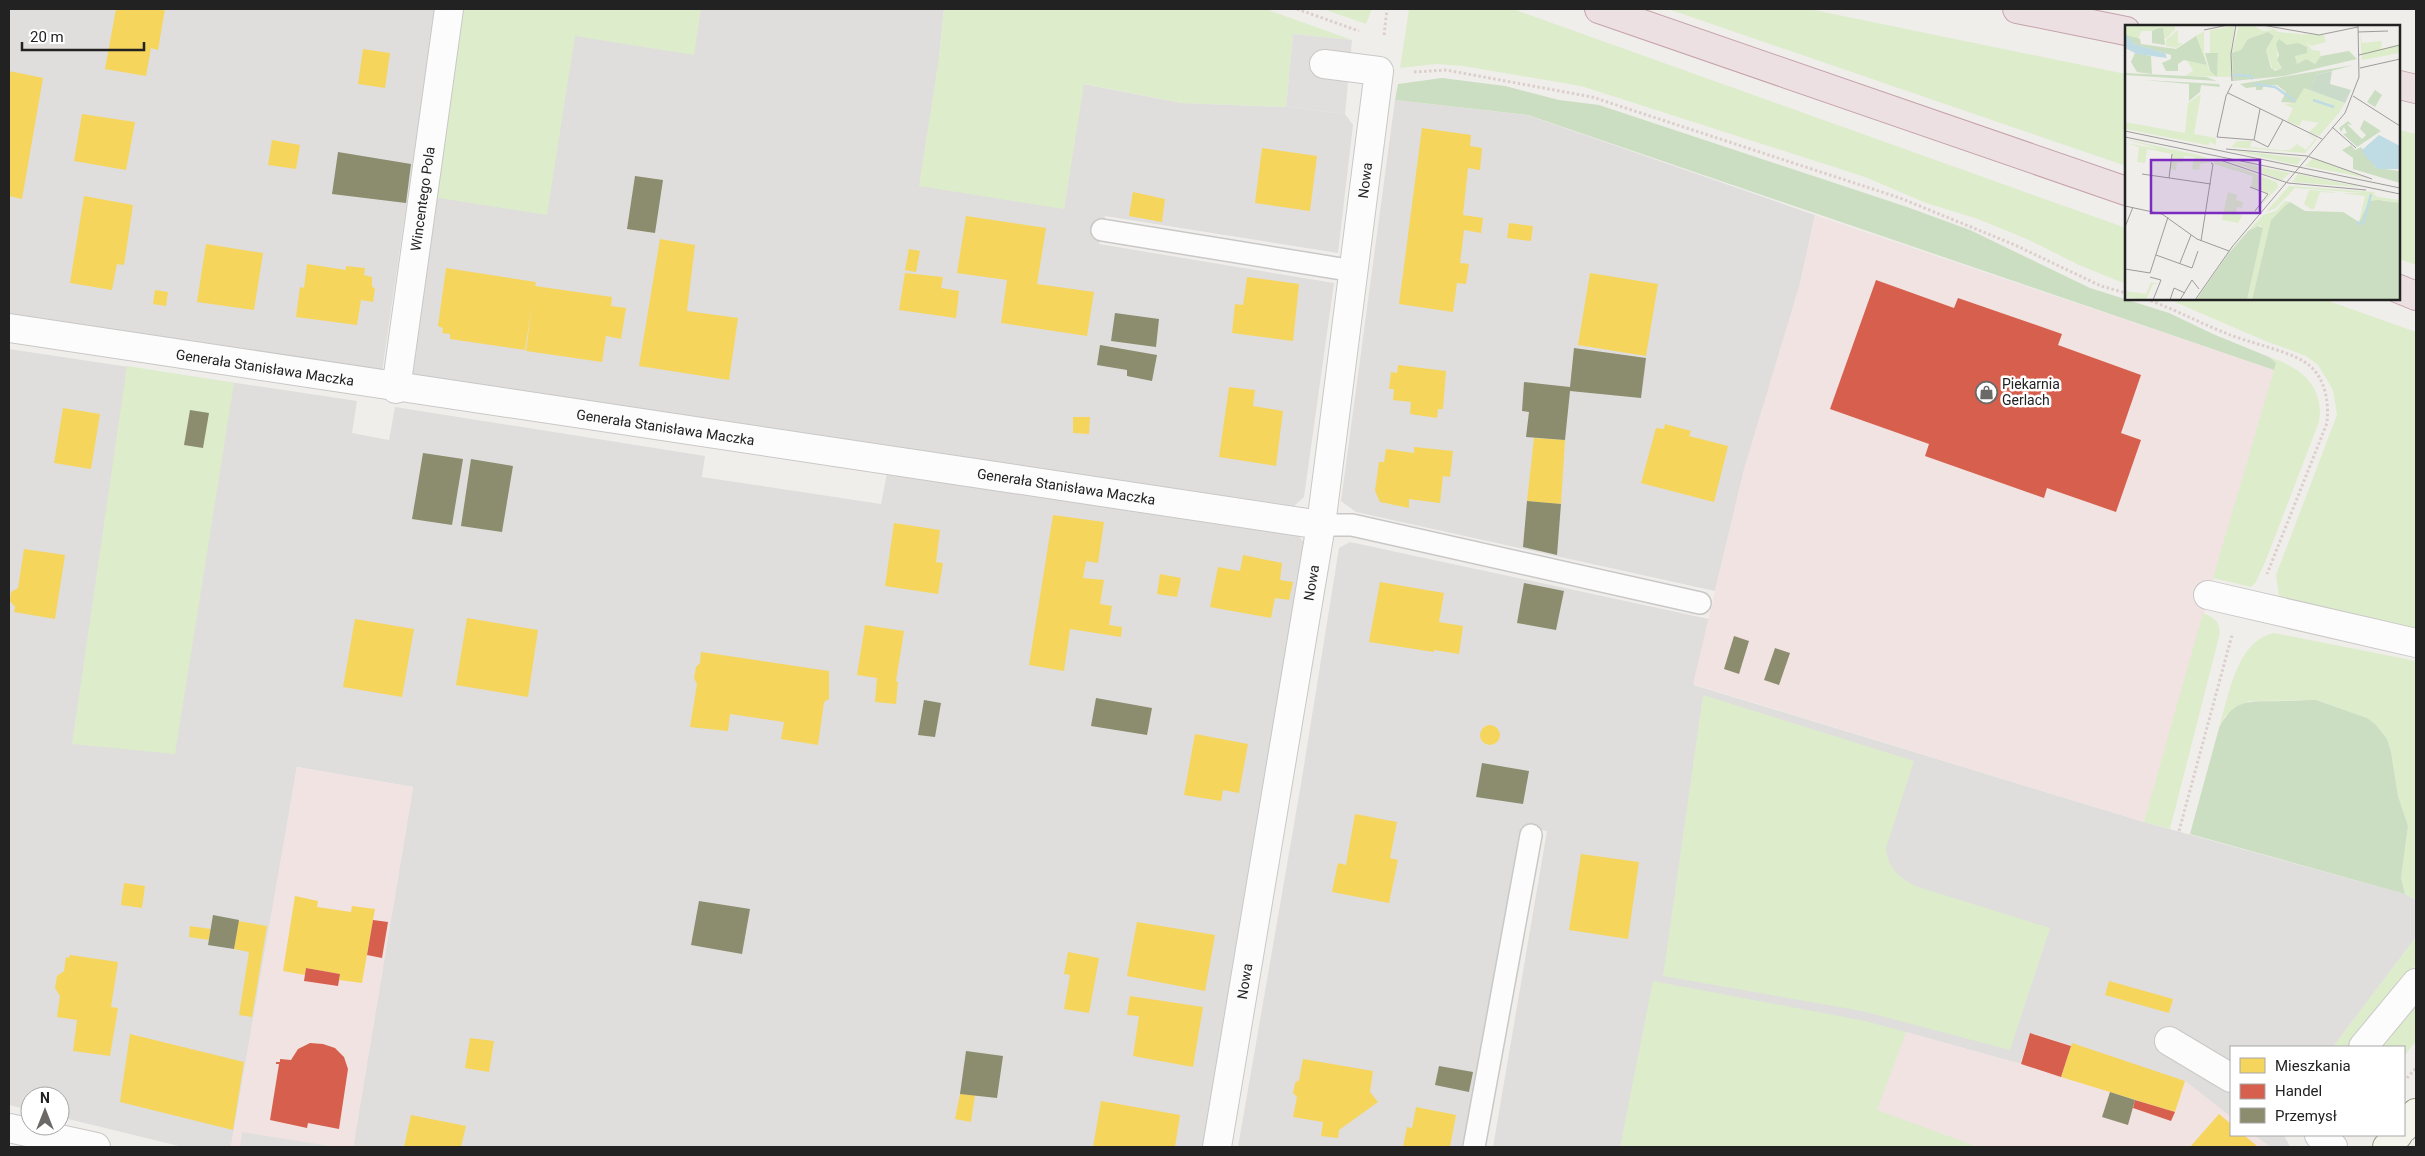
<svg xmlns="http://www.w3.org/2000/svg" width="2425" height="1156" font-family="Roboto,sans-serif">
<rect width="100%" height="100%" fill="#f0eeeb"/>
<!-- residential -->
<g fill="#dfdedc">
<polygon points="9,9 435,9 382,372 9,314"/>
<polygon points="460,9 944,9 939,57 1064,209 1083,84 1182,103 1286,107 1345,114 1353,125 1338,253 1105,216 1099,244 1334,283 1304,497 1294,506 408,376"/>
<polygon points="1395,100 1527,115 1815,215 1800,284 1744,470 1715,591 1356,512 1341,501"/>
<polygon points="9,349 357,401 352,433 389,440 395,407 705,456 702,477 881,504 887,473 1297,534 1305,544 1204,1147 353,1147 413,787 297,767 231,1147 183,1147 60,1117 60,1096 30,1096 30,1110 9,1105"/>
<polygon points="1350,542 1709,619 1694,685 2144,822 2405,894 2416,900 2416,937 2333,1047 2231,1047 2231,1117 2185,1081 2030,1033 2021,1064 1906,1032 1877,1110 1978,1147 1493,1147 1547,831 1521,827 1463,1147 1238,1147 1301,784 1339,548"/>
<polygon points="2254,1135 2284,1135 2290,1147 2270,1147"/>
</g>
<!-- commercial -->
<g fill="#f1e3e1">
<polygon points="1815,215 2274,370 2144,822 1693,684 1744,470 1800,284"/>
<polygon points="297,767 413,787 353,1147 231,1147"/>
<polygon points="1906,1032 2020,1064 2030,1033 2185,1081 2231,1117 2231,1135 2254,1135 2270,1147 1978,1147 1876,1110"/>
</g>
<!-- grass -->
<g fill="#ddeccb">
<polygon points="459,9 701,9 694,55 575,36 547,215 433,197"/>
<polygon points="944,9 1266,9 1352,40 1293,34 1286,107 1182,103 1084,84 1064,209 919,186 939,57"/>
<polygon points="1323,9 1372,9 1366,24"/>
<polygon points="1409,9 1513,9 2126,228 2126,284 2079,265 2029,240 1978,219 1926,203 1865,177 1581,86 1463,66 1436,64 1400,68"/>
<polygon points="1668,9 1809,9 2126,74 2126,166"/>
<polygon points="2399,130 2416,134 2416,265 2399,259"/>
<polygon points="2168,299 2323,299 2416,332 2416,633 2279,597 2276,575 2337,415 2333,390 2318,365 2306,356 2263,340"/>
<path d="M 2269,357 C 2300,367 2325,386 2319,422 L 2266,560 L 2256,582 L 2251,587 L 2213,578 L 2274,370 L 2276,363 Z"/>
<polygon points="127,366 234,383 175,754 72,744"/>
<path d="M 2203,613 C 2214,618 2219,620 2220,633 L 2170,829 L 2144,822 Z"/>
<path d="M 2274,633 L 2416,661 L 2416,900 L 2405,894 L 2401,878 L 2408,826 L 2398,796 L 2391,752 L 2387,739 L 2367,718 L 2316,700 L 2249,701 L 2225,716 L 2219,728 C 2229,696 2236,641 2274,633 Z"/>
<path d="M 1703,695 L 1914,761 L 1886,848 C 1888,868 1898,877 1915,886 L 2050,928 L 2010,1050 L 1862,1011 L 1663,976 Z"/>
<polygon points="2416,937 2416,965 2349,1047 2333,1047"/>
<polygon points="1653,981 1865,1021 1906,1032 1877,1110 1978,1147 1620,1147"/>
<polygon points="2416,998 2416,1041 2404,1056 2404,1047 2376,1047"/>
</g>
<!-- forest -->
<g fill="#cbdec1">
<polygon points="1442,78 1505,86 1559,100 1599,105 1907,207 1970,230 2090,288 2169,313 2213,334 2269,357 2276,363 2274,370 1528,115 1395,100 1398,84"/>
<path d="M 2316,700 L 2367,718 L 2376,725 L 2387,739 L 2391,752 L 2398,796 L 2408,826 L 2401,878 L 2405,894 L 2190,834 L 2219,728 C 2235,697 2250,702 2281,701 C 2292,701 2304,700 2316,700 Z"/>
</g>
<!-- parking -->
<g fill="#e0dfde">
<polygon points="1293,34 1352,40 1345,114 1286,107"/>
<polygon points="242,1132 336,1147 240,1147"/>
</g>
<!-- homes -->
<g fill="#f6d55c">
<polygon points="116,9 165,9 158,50 151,48 146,76 105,69"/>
<polygon points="363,49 390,53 385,88 358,84"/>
<polygon points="9,71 43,78 22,199 9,196"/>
<polygon points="82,114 135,122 126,170 74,161"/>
<polygon points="1422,128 1471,135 1470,146 1482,148 1480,170 1468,168 1463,215 1483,218 1481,233 1464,230 1460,263 1469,264 1466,284 1457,283 1453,312 1399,304"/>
<polygon points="272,140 300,145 296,169 268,165"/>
<polygon points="1262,148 1317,156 1310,211 1255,203"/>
<polygon points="1133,192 1165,199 1162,222 1129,216"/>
<polygon points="84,196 133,205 124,265 117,264 112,290 70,283"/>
<polygon points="966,216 1046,228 1037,284 1094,292 1087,336 1001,323 1007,280 957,273"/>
<polygon points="1509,223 1533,226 1531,241 1507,238"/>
<polygon points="660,239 695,245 687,311 738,318 729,380 639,366"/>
<polygon points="206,244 263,253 254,310 197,302"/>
<polygon points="909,249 920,251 916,272 905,270"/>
<polygon points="307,264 346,270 346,266 365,268 364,275 372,277 372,287 375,288 373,302 361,300 357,325 296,317 300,287 304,288"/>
<polygon points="446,268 536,282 535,286 612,297 611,306 626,308 621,339 606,336 602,362 526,351 532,305 525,350 450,339 450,334 442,333 443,328 438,326"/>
<polygon points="905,273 943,277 941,288 959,291 956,318 899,310"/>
<polygon points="1590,273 1658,284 1646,356 1578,345"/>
<polygon points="1247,277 1299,284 1293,341 1232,333 1235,304 1243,305"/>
<polygon points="155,290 168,292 166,306 153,304"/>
<polygon points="1398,365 1446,371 1443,409 1438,409 1437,418 1410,414 1411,402 1393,400 1394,389 1389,389 1391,372 1397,373"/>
<polygon points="1229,387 1255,390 1253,406 1283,411 1276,466 1219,457"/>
<polygon points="63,408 100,414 91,469 54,463"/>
<polygon points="1073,417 1090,417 1089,434 1073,433"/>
<polygon points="1665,424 1691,431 1689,436 1728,446 1714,502 1641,483 1656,428 1664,429"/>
<polygon points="1534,438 1565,440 1561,504 1527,501"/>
<polygon points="1414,447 1453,451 1450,477 1443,476 1440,503 1409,499 1409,508 1380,502 1375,491 1379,462 1384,462 1386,449 1414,453"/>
<polygon points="1053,515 1104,522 1098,563 1086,561 1083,578 1104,580 1100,604 1112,606 1109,625 1122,627 1121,637 1070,629 1064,671 1029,665"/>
<polygon points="894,523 940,530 936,562 943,563 938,594 885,586"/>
<polygon points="24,549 65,555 55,619 14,612 15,607 10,601 11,592 18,588"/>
<polygon points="1243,555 1282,563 1280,580 1293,582 1289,600 1275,598 1271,618 1210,607 1218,567 1240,571"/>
<polygon points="1160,574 1181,578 1177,597 1157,594"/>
<polygon points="1380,582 1444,593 1439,622 1463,626 1459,654 1434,650 1434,652 1369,642"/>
<polygon points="467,618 538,630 528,697 456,685"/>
<polygon points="355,619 414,629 402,697 343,687"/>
<polygon points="865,625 904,631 896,681 898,682 896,704 875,702 877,678 857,675"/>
<polygon points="701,652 829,671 829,699 824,702 818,745 781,739 784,722 730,714 728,731 690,727 697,684 694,678 696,667 700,663"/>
<circle cx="1490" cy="735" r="10"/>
<polygon points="1195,734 1248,744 1239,793 1223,790 1221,801 1184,795"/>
<polygon points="1355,814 1397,822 1390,858 1398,860 1389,903 1332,892 1338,863 1346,865"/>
<polygon points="1581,854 1639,862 1628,939 1569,930"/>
<polygon points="124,883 145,886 142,908 121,905"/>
<polygon points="295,896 318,901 317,907 351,912 352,906 375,909 362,983 339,980 340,974 306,968 305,975 283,971"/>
<polygon points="238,921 267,926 252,1017 239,1015 249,952 234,949"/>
<polygon points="1137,922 1215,935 1205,991 1127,976"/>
<polygon points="190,926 211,929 209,940 189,937"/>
<polygon points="1068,952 1099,958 1089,1013 1064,1009 1070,975 1064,974"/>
<polygon points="70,955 118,962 111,1007 118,1008 110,1056 73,1051 77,1020 57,1017 60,996 55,988 57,976 64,971 66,957 69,958"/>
<polygon points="2109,981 2173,999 2169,1013 2105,995"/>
<polygon points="1130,996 1203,1007 1193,1067 1133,1056 1139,1016 1127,1015"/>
<polygon points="130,1034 244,1062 233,1130 120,1102"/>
<polygon points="470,1038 494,1041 489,1072 465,1068"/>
<polygon points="2072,1043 2185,1081 2175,1112 2061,1077"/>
<polygon points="1303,1059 1373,1071 1370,1092 1378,1102 1339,1130 1338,1138 1321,1136 1323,1122 1293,1117 1297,1097 1293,1093 1295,1083 1299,1080"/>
<polygon points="960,1094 975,1095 971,1122 955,1119"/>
<polygon points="1101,1101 1180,1115 1175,1147 1093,1147"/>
<polygon points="1416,1107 1456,1115 1450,1147 1403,1147 1407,1127 1412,1128"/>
<polygon points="2219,1114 2231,1124 2231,1135 2244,1135 2258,1147 2190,1147"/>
<polygon points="411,1115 466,1126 461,1147 404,1147"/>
</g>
<!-- shops -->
<g fill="#d6604d">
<polygon points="1876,280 1954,308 1958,298 2062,334 2058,345 2141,375 2121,433 2141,440 2116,512 2047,488 2044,498 1925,456 1929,444 1830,409"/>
<polygon points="373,920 388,922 382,958 367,955"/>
<polygon points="306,968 340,974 338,986 304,981"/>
<polygon points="2030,1033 2071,1046 2061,1077 2021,1064"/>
<polygon points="310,1043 323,1044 335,1048 344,1057 348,1069 339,1129 308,1123 307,1128 270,1120 279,1064 276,1064 276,1062 280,1062 280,1059 291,1060 298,1049"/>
<polygon points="2135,1100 2175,1112 2171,1121 2133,1108"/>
</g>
<!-- industry -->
<g fill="#8c8c6e">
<polygon points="338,152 411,164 406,203 332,194"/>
<polygon points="635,176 663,180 655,233 627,229"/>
<polygon points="1115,313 1159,319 1156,347 1111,341"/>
<polygon points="1100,345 1157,355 1152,381 1127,376 1127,370 1097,365"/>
<polygon points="1574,348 1646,358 1641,398 1570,391 1565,440 1526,437 1529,412 1522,411 1524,382 1570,387"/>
<polygon points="190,410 209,413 203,448 184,445"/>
<polygon points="423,453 463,459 452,525 412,519"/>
<polygon points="471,459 513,466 502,532 461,526"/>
<polygon points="1527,501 1561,504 1557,555 1523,547"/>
<polygon points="1524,583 1564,591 1556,630 1517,623"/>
<polygon points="1734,636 1749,641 1739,674 1724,669"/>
<polygon points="1775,648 1790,653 1779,685 1764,680"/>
<polygon points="1096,698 1152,708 1147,735 1091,726"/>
<polygon points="924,700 941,703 935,737 918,735"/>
<polygon points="1482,763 1529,771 1523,804 1476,797"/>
<polygon points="699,901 750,909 742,954 691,945"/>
<polygon points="213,915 239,920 234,949 208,945"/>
<polygon points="966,1051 1003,1056 997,1098 960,1094"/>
<polygon points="1439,1066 1473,1072 1469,1092 1435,1085"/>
<polygon points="2110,1092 2135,1100 2128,1125 2102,1117"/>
</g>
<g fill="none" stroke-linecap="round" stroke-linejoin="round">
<defs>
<g id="service">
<polyline points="1102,230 1354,271"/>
<polyline points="1321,525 1352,525 1700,603"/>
<polyline points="1474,1147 1531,835"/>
</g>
<g id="minor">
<path id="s1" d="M 9,328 C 446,397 884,458 1321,525"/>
<path id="s2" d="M 396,389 L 449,9"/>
<polyline points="2208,595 2416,643"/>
<polyline points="2169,1041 2231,1078"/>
<polyline points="2363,1047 2416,983"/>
<polyline points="2319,1135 2333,1147"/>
<path id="s3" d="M 1217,1147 L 1321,525 L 1379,71 L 1324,64"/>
</g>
<polyline id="tertiary" points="9,1128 96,1147"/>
<g id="secondary">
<polyline points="2404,1128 2416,1113"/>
<polyline points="2387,1147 2398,1135"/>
</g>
<g id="motorway">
<polyline points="1599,9 2126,191"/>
<polyline points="2017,9 2126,31"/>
<polyline points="2399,85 2416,89"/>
<polyline points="2399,289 2416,296"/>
</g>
</defs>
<!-- service casing -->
<use href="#service" stroke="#c9c8c7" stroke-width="24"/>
<!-- minor casing -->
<use href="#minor" stroke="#c9c8c7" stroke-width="30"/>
<!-- tertiary casing -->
<use href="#tertiary" stroke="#c9c8c7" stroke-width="30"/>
<!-- secondary casing -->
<use href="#secondary" stroke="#999a82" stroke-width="30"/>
<!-- motorway casing -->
<use href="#motorway" stroke="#c5a2ac" stroke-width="30"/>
<!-- path -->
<g stroke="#dccecd" stroke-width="3" stroke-dasharray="2.5 2.5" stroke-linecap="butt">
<polyline points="1297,9 1359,31"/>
<polyline points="1384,35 1387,9"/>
<polyline points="1414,72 1446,70 1592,97 1900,198 2015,245 2101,286 2126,293"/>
<path d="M 2146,299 C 2174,309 2200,323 2228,334 C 2249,343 2295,352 2310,366 C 2326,380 2329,403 2327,423 L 2267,574"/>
<polyline points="2179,831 2232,635"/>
<polyline points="2407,1078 2416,1068"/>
</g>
<!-- service -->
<use href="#service" stroke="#fdfcfc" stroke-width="21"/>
<!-- minor -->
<use href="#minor" stroke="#fdfcfc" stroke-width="28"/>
<!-- tertiary -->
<use href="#tertiary" stroke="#fdfcfc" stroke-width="28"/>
<!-- secondary -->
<use href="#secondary" stroke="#f4f4ed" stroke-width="28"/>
<!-- motorway -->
<use href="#motorway" stroke="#ece0e2" stroke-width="28"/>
</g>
<!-- icons -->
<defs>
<symbol id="shop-ring" viewBox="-11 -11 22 22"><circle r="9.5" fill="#fff" stroke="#6a6968" stroke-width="1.5"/><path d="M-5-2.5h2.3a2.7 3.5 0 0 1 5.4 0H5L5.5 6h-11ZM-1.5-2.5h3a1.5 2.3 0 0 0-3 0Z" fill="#6a6968"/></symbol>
</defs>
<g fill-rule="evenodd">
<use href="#shop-ring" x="1974" y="380" width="25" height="25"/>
</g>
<g text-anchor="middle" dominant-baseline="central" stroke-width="5" stroke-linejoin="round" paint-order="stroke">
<!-- street labels -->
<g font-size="14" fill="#222" stroke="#fff">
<text stroke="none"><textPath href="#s3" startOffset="978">Nowa</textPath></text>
<text stroke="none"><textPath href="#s2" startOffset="192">Wincentego Pola</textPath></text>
<text stroke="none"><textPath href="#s1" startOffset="259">Generała Stanisława Maczka</textPath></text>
<text stroke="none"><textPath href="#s1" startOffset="664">Generała Stanisława Maczka</textPath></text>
<text stroke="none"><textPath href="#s1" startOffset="1069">Generała Stanisława Maczka</textPath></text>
<text stroke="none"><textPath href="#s3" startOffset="572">Nowa</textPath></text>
<text stroke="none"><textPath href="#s3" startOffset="168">Nowa</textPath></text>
</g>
<!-- poi labels -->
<g font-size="14" fill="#222" stroke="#fff" text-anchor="start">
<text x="2002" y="384">Piekarnia<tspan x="2002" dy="16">Gerlach</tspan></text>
</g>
</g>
<!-- overview -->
<g transform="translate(2125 25)">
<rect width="275" height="275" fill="#f0eeeb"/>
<path d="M 0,0 L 50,0 L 50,5 L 40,14 L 34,2 L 27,6 L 16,6 L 13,15 L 1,10 ZM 114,0 L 127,0 L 138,6 L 148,5 L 129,0 L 149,4 L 153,7 L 175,9 L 187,25 L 195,26 L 196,35 L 190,39 L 181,34 L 172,39 L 170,31 L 178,28 L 181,21 L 162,20 L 153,14 L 152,36 L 157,43 L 148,45 L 141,25 L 149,11 L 143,7 L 123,14 L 116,25 L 107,28 ZM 110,1 L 106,23 L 107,52 L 60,51 L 68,46 L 62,35 L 82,40 L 69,12 L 79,6 L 79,28 L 84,45 L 92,50 L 93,28 L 85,28 L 85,5 ZM 53,5 L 53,18 L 58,18 L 51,23 L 41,21 L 41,15 ZM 235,7 L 237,18 L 257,16 L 256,24 L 275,19 L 275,28 L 237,35 ZM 178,9 L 199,10 L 201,17 L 186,21 L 176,12 ZM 179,62 L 219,78 L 223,73 L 214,88 L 194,111 L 184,107 L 194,98 L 177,95 L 174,101 L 162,96 L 168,83 L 159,79 L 170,78 ZM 76,69 L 69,109 L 91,113 L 91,120 L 85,117 L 84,120 L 92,122 L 0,104 L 0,97 L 60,108 L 63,78 ZM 181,108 L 192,114 L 180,128 L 106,122 L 112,116 L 127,116 L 125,122 L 155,125 L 165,125 L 172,119 L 181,125 L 190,114 ZM 0,114 L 73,130 L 88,135 L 78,133 L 87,137 L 75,139 L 74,145 L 67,144 L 69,132 L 59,131 L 57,138 L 52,137 L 51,145 L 46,144 L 47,129 L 22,124 L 20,138 L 12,137 L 14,122 L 0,118 L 34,124 ZM 106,125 L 177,133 L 172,140 ZM 188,133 L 242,153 L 180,141 ZM 89,134 L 152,157 L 153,162 L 131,186 L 147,165 L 143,168 L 126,162 L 128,151 L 89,139 ZM 101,135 L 165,148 L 157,155 ZM 173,149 L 235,162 L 167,157 ZM 164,161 L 250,167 L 248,169 L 253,172 L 275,175 L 275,178 L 257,175 L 234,197 L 240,171 L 215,168 L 239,168 L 170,163 L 151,183 L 141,187 ZM 184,165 L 209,167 L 211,168 L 195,167 L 189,184 L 186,184 L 179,179 ZM 103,167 L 112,170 L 111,175 L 118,177 L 117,183 L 112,182 L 111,185 L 117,191 L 113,198 L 97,195 ZM 160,176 L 165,177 L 146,195 L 127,275 L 122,275 L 138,203 L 135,200 L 123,206 L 138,190 L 151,186 ZM 26,257 L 33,259 L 28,259 L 21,275 L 0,272 L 0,266 L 21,269 Z" fill="#ddeccb"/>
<path d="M 33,3 L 38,3 L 40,20 L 27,18 L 27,6 ZM 143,7 L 149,11 L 141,25 L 146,43 L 150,46 L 157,43 L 152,35 L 154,30 L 151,19 L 154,14 L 162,20 L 173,18 L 182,22 L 182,28 L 170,31 L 172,39 L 181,34 L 190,39 L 196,31 L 224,26 L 232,34 L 159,51 L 108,56 L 107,28 L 116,25 L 123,14 ZM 1,10 L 15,14 L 16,19 L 51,24 L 71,11 L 82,40 L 59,35 L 53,39 L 53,46 L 41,46 L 37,38 L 46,34 L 46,30 L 9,19 ZM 10,28 L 26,31 L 27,49 L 12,47 L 6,37 ZM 80,28 L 93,28 L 92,52 L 85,46 ZM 229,40 L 191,50 L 185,65 L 179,63 L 170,78 L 156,77 L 161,67 L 152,60 L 139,60 L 137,65 L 131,65 L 131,62 L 121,63 L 115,59 ZM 0,48 L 81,52 L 92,56 L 0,50 ZM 18,55 L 94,59 L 95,62 L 76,60 L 75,67 L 64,76 L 64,59 ZM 263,60 L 250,82 L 242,77 L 250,65 L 257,70 ZM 239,95 L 256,106 L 232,122 L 218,109 L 222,108 L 219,102 L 216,107 L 214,103 L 223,96 L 227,100 L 222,99 L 237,114 L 241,110 L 235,104 ZM 226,120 L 230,125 L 236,122 L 251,143 L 275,146 L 275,158 L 228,144 L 228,133 L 217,125 ZM 253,175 L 275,178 L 275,275 L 127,275 L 146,195 L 160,181 L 165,177 L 180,186 L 218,187 L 234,197 L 245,176 ZM 133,201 L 138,203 L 122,275 L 71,275 L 103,229 L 123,206 Z" fill="#cbdec1"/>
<path d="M 207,46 L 205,59 L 226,65 L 220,78 L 185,65 L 191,50 Z" fill="#cadbca"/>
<path d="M 0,8 L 9,19 L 40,28 L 42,33 L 12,29 L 0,23 ZM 254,110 L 275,121 L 275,144 L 252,144 L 239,129 L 237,125 Z" fill="#bfdbe3"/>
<path fill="none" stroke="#bfdbe3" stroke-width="2.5" d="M 108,50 L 125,51 L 128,54M 129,59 L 150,62 L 170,76M 188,75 L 209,82M 232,197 L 235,199 L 239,196 L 246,169"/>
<path fill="none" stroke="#9e9c9b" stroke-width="1" d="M 137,0 L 194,10 L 233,2M 79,5 L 103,0M 233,7 L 263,6M 234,30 L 275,20M 235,43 L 275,34M 107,56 L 106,29 L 111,0M 107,59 L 101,71 L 92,112 L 129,115 L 143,122 L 158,95M 103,68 L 197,114M 228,71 L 275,101M 207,102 L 231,123M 0,106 L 275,163M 0,112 L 275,169M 129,115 L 135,84M 101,124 L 182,131 L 247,154M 92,134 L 163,158 L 241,165M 17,149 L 86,159M 44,153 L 47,129M 125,162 L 143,169 L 130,186M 0,181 L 37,189 L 72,214 L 104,226M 0,202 L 8,182M 76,216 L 88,139 L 86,138M 31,230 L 67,243 L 73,226M 55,238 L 66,210M 0,244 L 25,248 L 43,192M 25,252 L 36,255 L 28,275M 45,275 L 49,263 L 60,268M 55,275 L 67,255 L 74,264M 70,275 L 107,222 L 220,88 L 234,52 L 233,0"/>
<path fill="#7b2cbf" fill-opacity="0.15" stroke="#7b2cbf" stroke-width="2.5" d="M 26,135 L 135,135 L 135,188 L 26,188 Z"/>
<rect width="275" height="275" fill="none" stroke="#222" stroke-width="2.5"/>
</g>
<!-- border -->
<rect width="2425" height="1156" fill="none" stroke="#222222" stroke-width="20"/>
<!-- legend -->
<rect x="2230" y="1046" width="175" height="90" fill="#ffffff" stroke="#a7a7a7"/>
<rect x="2240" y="1058" width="25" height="15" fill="#f6d55c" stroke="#a7a7a7"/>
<text x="2275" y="1071" font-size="15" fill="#222222">Mieszkania</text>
<rect x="2240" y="1084" width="25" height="15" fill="#d6604d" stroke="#a7a7a7"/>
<text x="2275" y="1096" font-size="15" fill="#222222">Handel</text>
<rect x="2240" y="1108" width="25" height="15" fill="#8c8c6e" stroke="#a7a7a7"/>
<text x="2275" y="1121" font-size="15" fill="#222222">Przemysł</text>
<!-- north arrow -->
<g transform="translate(45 1111)"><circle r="24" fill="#ffffff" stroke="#a7a7a7"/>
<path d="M0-4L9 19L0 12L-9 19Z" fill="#6a6968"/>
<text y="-8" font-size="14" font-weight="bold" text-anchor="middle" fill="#222222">N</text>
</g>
<!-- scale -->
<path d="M22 42v8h122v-8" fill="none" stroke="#222222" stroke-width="2.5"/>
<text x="30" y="42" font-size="15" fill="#222222" stroke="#ffffff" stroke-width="4" paint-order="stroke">20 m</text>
</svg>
